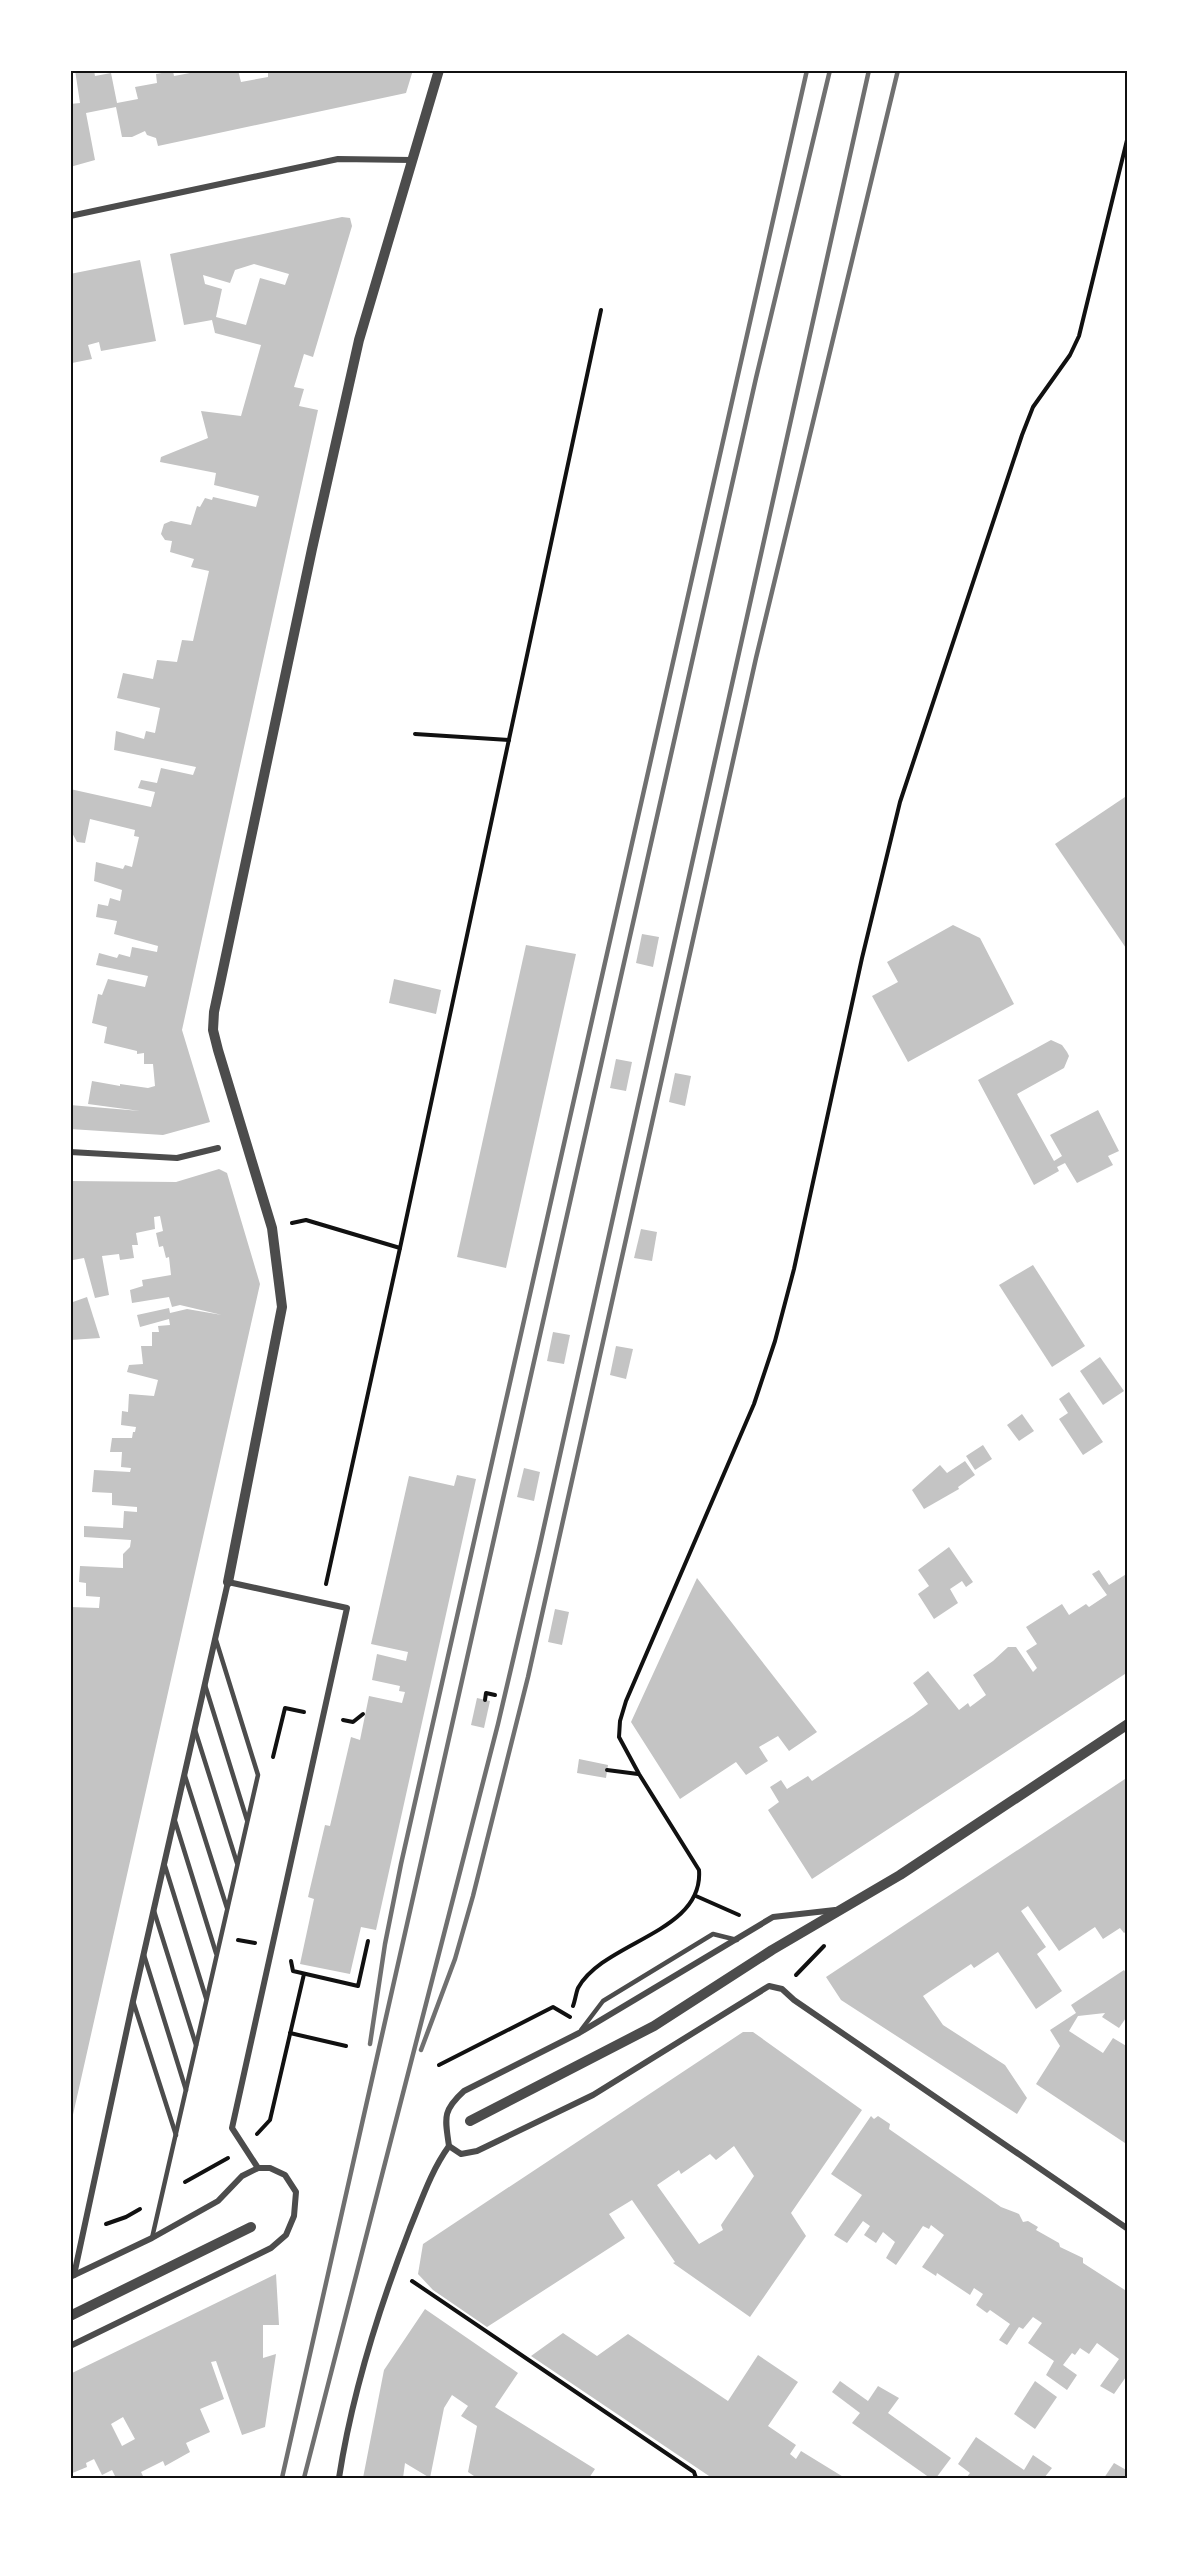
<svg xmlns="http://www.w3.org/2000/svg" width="1198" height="2549" font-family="'DejaVu Sans',sans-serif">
<rect width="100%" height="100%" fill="#fff"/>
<!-- building -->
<g fill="#c4c4c4" fill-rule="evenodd">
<polygon points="75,70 94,70 95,76 111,73 117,103 138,99 135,87 157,83 156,74 173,71 174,76 190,73 189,70 238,70 241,82 268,77 268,72 274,70 413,70 406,93 158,146 156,138 147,135 145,131 132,137 122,137 116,107 86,113 95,160 70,167 70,104 80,103"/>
<path d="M 342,217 L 350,218 L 352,226 L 313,357 L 304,354 L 294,387 L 304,389 L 299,406 L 318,410 L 182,1030 L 210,1122 L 163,1135 L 70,1129 L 70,1105 L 140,1111 L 88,1104 L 92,1081 L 120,1086 L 120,1084 L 148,1088 L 155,1086 L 153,1064 L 144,1064 L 144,1053 L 137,1054 L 137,1051 L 104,1043 L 107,1027 L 92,1023 L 98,994 L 102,995 L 108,979 L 145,987 L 148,976 L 96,965 L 99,953 L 117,958 L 119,954 L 130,957 L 132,947 L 157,952 L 158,946 L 114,934 L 117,921 L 96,917 L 98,904 L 108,906 L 110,898 L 120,901 L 122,890 L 94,881 L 96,862 L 123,869 L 125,865 L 132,867 L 139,837 L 134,836 L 135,830 L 90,819 L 85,843 L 77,842 L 70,829 L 70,789 L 151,807 L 155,792 L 138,788 L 141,780 L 157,783 L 161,768 L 193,775 L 196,767 L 114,750 L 116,731 L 144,739 L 146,731 L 155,733 L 160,708 L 117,698 L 123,673 L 153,679 L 157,660 L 177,662 L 182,640 L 193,641 L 209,571 L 191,567 L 194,559 L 170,552 L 172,541 L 165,540 L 161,534 L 164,524 L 171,521 L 191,525 L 197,506 L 200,507 L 205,498 L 212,500 L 213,497 L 256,507 L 259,496 L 214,485 L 216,473 L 160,462 L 161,457 L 208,438 L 201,411 L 241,416 L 261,345 L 215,333 L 212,320 L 184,325 L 170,254 ZM 254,264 L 289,274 L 285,285 L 260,278 L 246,325 L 216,317 L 222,289 L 205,284 L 203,275 L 230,283 L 235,270 Z"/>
<polygon points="140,260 156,341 101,351 99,342 88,345 92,359 72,363 70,274"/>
<polygon points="1128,795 1128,951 1055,844"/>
<polygon points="953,925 980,938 1014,1004 908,1062 872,996 898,982 887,962"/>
<polygon points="642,934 659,937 653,967 636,963"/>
<polygon points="526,945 576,954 506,1268 457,1257"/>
<polygon points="394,979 441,990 436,1014 389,1003"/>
<polygon points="1051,1040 1062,1045 1067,1052 1069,1056 1064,1068 1017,1094 1054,1161 1062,1156 1050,1135 1098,1110 1119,1151 1108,1156 1113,1165 1077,1183 1065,1163 1057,1167 1059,1171 1034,1185 978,1080"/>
<polygon points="616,1059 632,1062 626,1091 610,1088"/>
<polygon points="675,1073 691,1076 685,1106 669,1102"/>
<polygon points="219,1169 227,1173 260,1284 70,2128 70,1607 99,1608 100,1597 86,1596 86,1583 79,1582 80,1566 123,1568 123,1554 130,1547 131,1540 84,1537 84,1526 123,1528 124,1511 137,1512 137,1507 112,1505 112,1493 92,1492 94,1470 130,1472 131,1468 121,1467 122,1452 110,1452 112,1438 132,1438 133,1432 135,1432 136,1427 121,1425 122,1411 128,1412 129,1394 154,1396 158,1380 127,1372 129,1365 143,1364 141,1346 152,1346 152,1332 159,1332 158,1326 170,1325 169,1319 140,1327 137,1315 169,1308 170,1313 187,1309 222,1315 180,1305 172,1307 169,1297 132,1303 130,1290 143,1286 142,1280 171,1275 169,1257 166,1258 163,1246 159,1247 156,1233 163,1231 160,1216 154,1217 155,1229 136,1233 138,1245 132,1245 134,1258 120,1260 119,1254 102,1256 109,1295 95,1298 84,1258 73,1260 70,1253 70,1181 176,1182"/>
<polygon points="641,1229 657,1232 652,1261 634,1258"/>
<polygon points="1033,1265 1085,1346 1052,1367 999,1285"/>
<polygon points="87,1297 100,1338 70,1340 70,1303"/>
<polygon points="553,1332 570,1335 564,1364 547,1361"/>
<polygon points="616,1346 633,1349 626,1379 610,1375"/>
<polygon points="1100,1357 1124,1391 1103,1405 1080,1371"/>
<polygon points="1069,1392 1103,1442 1083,1455 1059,1419 1068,1413 1059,1399"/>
<polygon points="1022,1414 1034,1431 1019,1441 1007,1425"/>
<polygon points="983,1445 992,1459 975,1470 966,1456"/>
<polygon points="965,1461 975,1475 958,1487 959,1489 924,1509 912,1490 940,1465 947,1473"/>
<polygon points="524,1468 540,1472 534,1501 517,1497"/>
<polygon points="457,1475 476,1479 376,1930 361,1927 350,1974 300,1964 314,1899 308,1897 325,1825 330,1826 351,1737 360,1740 369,1696 402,1703 405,1692 399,1691 400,1686 372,1680 377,1654 406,1661 408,1652 371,1644 409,1476 454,1486"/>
<polygon points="949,1547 973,1582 966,1587 962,1581 950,1589 958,1603 934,1619 918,1594 929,1586 918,1570"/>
<polygon points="1099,1570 1109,1585 1128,1573 1128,1672 812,1879 768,1810 779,1802 770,1787 781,1780 787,1789 808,1776 812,1781 913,1715 928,1704 913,1683 928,1671 959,1710 968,1703 970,1707 986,1695 973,1675 993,1661 1008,1647 1016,1647 1033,1672 1037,1668 1026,1651 1037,1644 1026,1627 1062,1604 1069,1615 1086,1604 1089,1607 1107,1595 1092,1574"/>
<polygon points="697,1578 817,1732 789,1751 778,1736 759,1747 768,1761 746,1775 736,1762 680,1799 631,1722"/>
<polygon points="555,1609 569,1612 562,1645 548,1642"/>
<polygon points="477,1698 490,1701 484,1728 471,1725"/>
<polygon points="579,1759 608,1765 606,1778 577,1773"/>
<polygon points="1128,1777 1128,1930 1124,1933 1120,1928 1103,1939 1095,1927 1059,1951 1028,1906 1021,1911 1046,1947 1037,1954 1062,1991 1036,2009 998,1952 974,1968 971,1964 923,1996 943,2025 1005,2065 1027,2098 1017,2114 841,2000 826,1977"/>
<polygon points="1124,1970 1128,1976 1128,2015 1119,2028 1102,2017 1105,2013 1078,2016 1069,2031 1103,2053 1113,2038 1128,2047 1128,2145 1036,2084 1060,2046 1050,2030 1076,2013 1071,2005"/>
<path d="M 743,2032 L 753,2032 L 862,2110 L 791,2213 L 806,2236 L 750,2317 L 673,2263 L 675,2262 L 632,2200 L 609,2214 L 625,2238 L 487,2327 L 433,2290 L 418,2274 L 423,2244 ZM 734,2146 L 754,2176 L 721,2225 L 723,2230 L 699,2244 L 657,2185 L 679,2170 L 681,2174 L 710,2154 L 716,2160 Z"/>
<polygon points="871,2116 874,2119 878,2116 890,2124 889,2129 1001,2207 1019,2214 1023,2222 1028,2221 1038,2227 1036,2230 1059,2243 1060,2247 1083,2258 1083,2263 1128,2292 1128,2374 1114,2394 1100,2386 1119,2359 1097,2343 1089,2354 1080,2348 1075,2355 1072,2353 1063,2365 1077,2375 1067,2390 1046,2375 1054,2361 1028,2343 1042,2323 1033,2317 1023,2329 1019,2327 1007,2345 999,2340 1010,2324 990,2310 987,2313 976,2305 983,2294 974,2288 970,2295 937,2273 936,2276 922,2267 944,2235 931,2225 929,2229 923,2226 896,2265 886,2258 895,2242 883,2232 876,2243 864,2235 870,2226 863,2221 847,2243 834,2235 862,2195 831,2174"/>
<path d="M 276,2274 L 279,2325 L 263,2325 L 263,2358 L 276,2354 L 265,2427 L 242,2435 L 216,2361 L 211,2362 L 224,2399 L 200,2409 L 210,2432 L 186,2443 L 190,2452 L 165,2466 L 163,2461 L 141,2472 L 144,2478 L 116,2478 L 112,2470 L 102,2475 L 94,2459 L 86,2463 L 87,2467 L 70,2474 L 70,2374 ZM 123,2417 L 135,2439 L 122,2446 L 111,2424 Z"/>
<polygon points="425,2309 518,2373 495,2407 595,2469 589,2478 477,2478 468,2472 477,2426 461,2416 468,2406 452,2395 444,2408 430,2478 405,2463 403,2478 363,2478 384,2370"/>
<polygon points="563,2333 597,2356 628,2334 728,2401 758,2355 798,2382 768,2426 796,2445 790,2454 796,2459 801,2451 845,2478 712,2478 531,2356"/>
<polygon points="840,2381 868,2401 878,2386 899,2398 888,2413 951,2458 936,2478 930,2478 852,2423 860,2413 832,2392"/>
<polygon points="1035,2381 1057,2397 1035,2429 1014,2414"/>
<polygon points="976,2437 1024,2470 1033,2455 1052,2468 1044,2478 966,2478 970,2473 958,2464"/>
<polygon points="1114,2463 1128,2471 1128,2478 1104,2478"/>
</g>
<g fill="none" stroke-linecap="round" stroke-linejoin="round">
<!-- path -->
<g stroke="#111" stroke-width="4">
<polyline points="415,734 509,740"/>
<polyline points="292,1223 306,1220 400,1248 326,1584"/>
<polyline points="400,1248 601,310"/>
<polyline points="485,1700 486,1693 495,1695"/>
<polyline points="343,1720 353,1722 363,1714"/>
<polyline points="273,1757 285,1708 304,1712"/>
<polyline points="607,1770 638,1774"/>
<polyline points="696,1896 739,1915"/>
<polyline points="238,1940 255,1943"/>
<polyline points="291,1961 293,1971 358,1986 368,1941"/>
<polyline points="796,1975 824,1946"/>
<path d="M 573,2006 C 575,2001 576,1993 578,1988 C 604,1941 704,1933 699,1870 L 639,1774 L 619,1737 L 620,1721 L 626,1701 L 754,1404 L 775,1341 L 794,1269 L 862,958 L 900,802 L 1022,435 L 1033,407 L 1070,355 L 1079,336 L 1128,136"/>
<polyline points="290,2033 346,2046"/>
<polyline points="439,2065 553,2007 570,2017"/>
<polyline points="257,2134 270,2120 304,1974"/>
<polyline points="185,2182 228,2158"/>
<polyline points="106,2224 126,2217 140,2209"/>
<polyline points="412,2281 694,2472 696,2478"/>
</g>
<!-- service -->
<g stroke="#4c4c4c" stroke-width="4.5">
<polyline points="205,1685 247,1820"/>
<polyline points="195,1730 237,1863"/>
<polyline points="185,1776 227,1908"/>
<polyline points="175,1821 216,1953"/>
<polyline points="165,1866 206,1998"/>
<polyline points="154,1911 196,2045"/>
<polyline points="144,1955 186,2090"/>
<polyline points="133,2001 176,2135"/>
<polyline points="581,2030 603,2001 713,1934 737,1940"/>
<polyline points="152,2238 258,1775 216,1640"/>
</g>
<!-- minor -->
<g stroke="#4c4c4c" stroke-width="6">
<polyline points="70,216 338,159 412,160"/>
<polyline points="70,1152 177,1158 218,1148"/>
<path d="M 835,1910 L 773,1917 L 579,2033 L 464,2091 C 442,2111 445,2118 449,2146 L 461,2154 L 477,2151 L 593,2095 L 769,1986 L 782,1989 L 794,2000 L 1128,2229"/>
<polyline points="74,2275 133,2001 228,1582 347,1608 232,2128 258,2168"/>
<polyline points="70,2277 152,2238 218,2201 242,2176 258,2168 270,2168 285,2175 296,2192 294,2216 286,2235 271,2248 70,2346"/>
<path d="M 339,2478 C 352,2393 379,2308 410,2228 C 422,2199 431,2171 449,2146"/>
</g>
<!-- tertiary -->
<g stroke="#4c4c4c" stroke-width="10">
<polyline points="228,1582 282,1307 272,1228 218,1050 213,1030 214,1012 312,549 359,340 439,70"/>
<polyline points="470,2121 654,2026 772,1950 900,1875 1128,1724"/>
<polyline points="70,2316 251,2227"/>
</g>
<!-- rail -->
<g stroke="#707070" stroke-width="4.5">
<polyline points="370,2044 385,1944 401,1864 807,70"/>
<polyline points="421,2050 455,1959 473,1896 528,1677 756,658 898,70"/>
<polyline points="282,2478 756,378 830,70"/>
<polyline points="304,2478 498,1724 539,1549 869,70"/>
</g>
</g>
<!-- border -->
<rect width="1198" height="2549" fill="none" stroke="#ffffff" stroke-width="144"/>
<rect x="72" y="72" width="1054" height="2405" fill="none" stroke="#111" stroke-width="2"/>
</svg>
